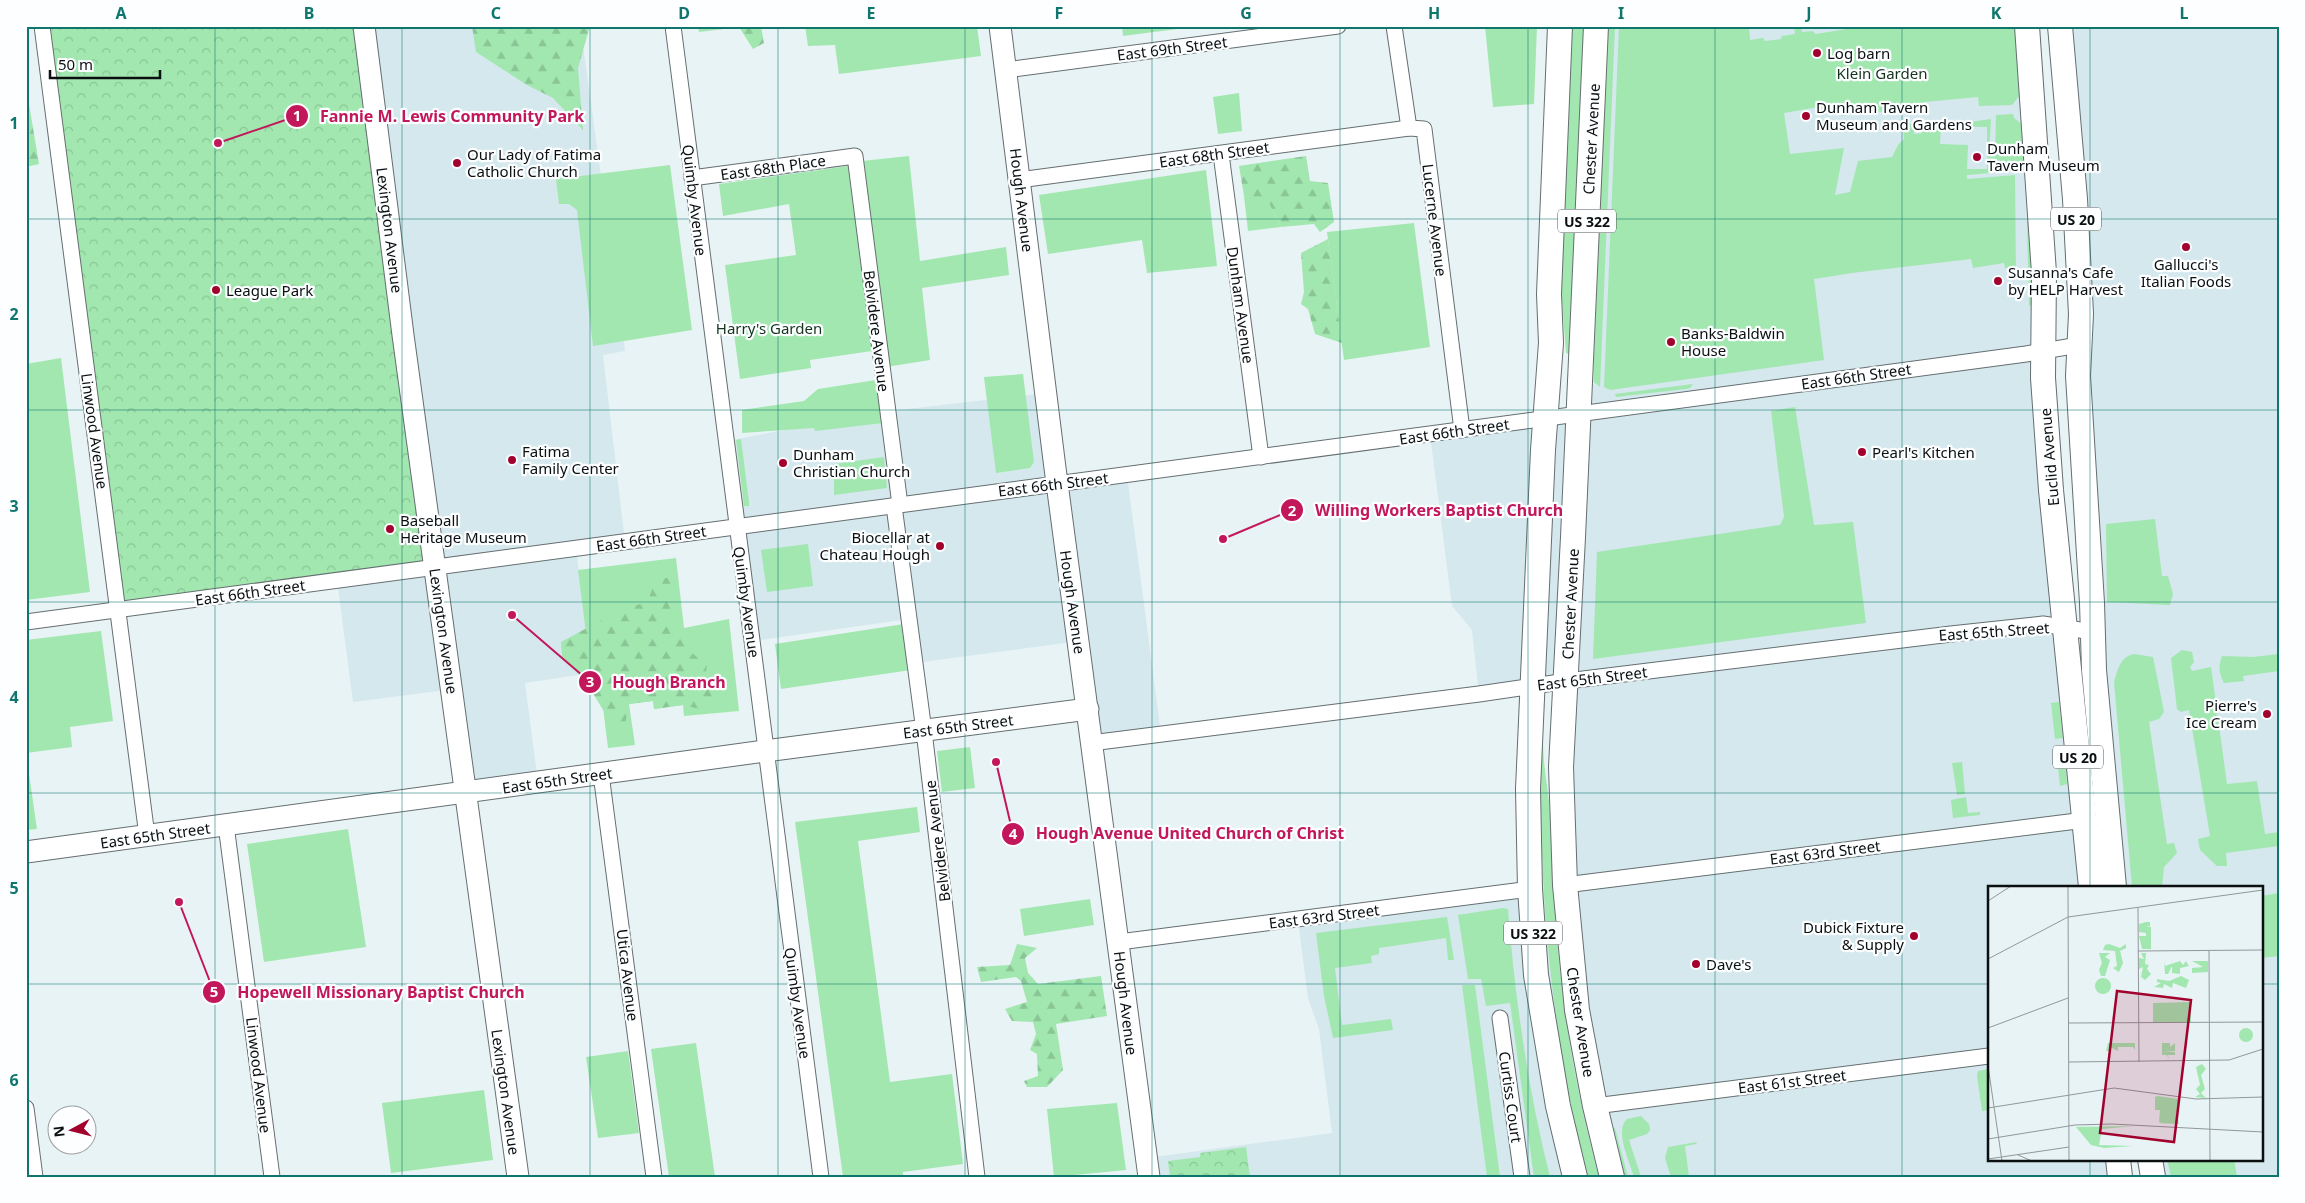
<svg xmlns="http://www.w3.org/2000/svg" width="2305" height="1203" font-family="'Noto Sans',sans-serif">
<defs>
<pattern id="forest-firs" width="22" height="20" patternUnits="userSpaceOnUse" patternTransform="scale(1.25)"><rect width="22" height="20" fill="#a2e7af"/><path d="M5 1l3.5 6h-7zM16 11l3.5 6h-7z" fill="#8ac596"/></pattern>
<pattern id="park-crowns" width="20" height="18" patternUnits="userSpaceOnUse" patternTransform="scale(1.25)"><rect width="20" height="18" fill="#a2e7af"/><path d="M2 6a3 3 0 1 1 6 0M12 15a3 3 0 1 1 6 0" fill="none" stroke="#8ac596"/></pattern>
</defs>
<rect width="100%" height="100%" fill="#e8f3f5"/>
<!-- built -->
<g fill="#d4e8ed">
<polygon points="364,26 482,26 582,38 625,351 603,355 625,542 576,548 591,673 525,683 538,782 466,793 454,689 353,702 337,580"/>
<polygon points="1596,26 2027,26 2091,887 1989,887 1989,1159 2118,1159 2120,1177 1149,1177 1147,1158 1332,1133 1319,1029 1308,998 1298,920 1565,884 1566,681 1479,694 1472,630 1452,606 1430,434 1578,415"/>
<polygon points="2060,26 2279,26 2279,1177 2153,1177 2150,1159 2261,1159 2261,887 2114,887"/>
<polygon points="1047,393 1057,483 1127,475 1161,734 1091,743 1079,641 915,663 909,619 753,641 726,441 881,412"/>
</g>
<!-- green -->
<g fill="#a2e7af" fill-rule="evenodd">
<polygon points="805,26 977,26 981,56 839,74 835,45 808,46"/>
<polygon points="1122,26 1177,26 1177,29 1123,36"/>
<polygon points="1485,26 1537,26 1534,104 1493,107"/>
<polygon points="1572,26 1585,26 1569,354 1566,353 1561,287"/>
<polygon points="1608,26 1615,26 1600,387 1594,382 1594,357"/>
<path d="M 1619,26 L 1749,26 L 1750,40 L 1763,38 L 1765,41 L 1781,39 L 1782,36 L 1795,34 L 1794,26 L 1801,26 L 1802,32 L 1812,31 L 1816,34 L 1865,26 L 2016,26 L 2020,95 L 2012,105 L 1979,106 L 1978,97 L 1924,102 L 1918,111 L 1867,112 L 1842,116 L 1836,104 L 1784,113 L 1790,154 L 1844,148 L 1835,195 L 1850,192 L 1858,161 L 1892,157 L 1898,145 L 1904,139 L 1903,125 L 1914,123 L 1914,134 L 1922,133 L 1921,123 L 1961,123 L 1991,119 L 1989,156 L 1995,157 L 1996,115 L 2013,114 L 2014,118 L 2022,124 L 2024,170 L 1967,175 L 1967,179 L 2015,175 L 2016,279 L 2011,280 L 2010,268 L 2005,268 L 2004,263 L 1973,268 L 1971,259 L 1852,273 L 1814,279 L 1824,360 L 1610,390 L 1604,387 ZM 1941,126 L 1987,127 L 1987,169 L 1967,169 L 1968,145 L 1940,144 Z"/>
<polygon points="1239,93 1242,131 1218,134 1213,97"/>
<polygon points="909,156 920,261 1006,247 1009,275 922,288 930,360 886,367 862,161"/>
<polygon points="670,165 692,330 593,346 577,210 569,204 559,204 556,179"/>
<polygon points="848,166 872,351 810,360 811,368 740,379 725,265 796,255 789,204 723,216 719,184"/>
<polygon points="1206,170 1217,266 1147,273 1142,240 1048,254 1039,195"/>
<polygon points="1244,196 1267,198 1281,227 1248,231"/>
<polygon points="2027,220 2030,220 2032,305 2029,306"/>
<polygon points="1414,223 1430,347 1344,360 1327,232"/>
<polygon points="61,358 90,592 26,600 26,364"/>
<polygon points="1023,374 1034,462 1030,468 996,473 984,377"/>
<polygon points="876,380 883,423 815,431 814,428 742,433 742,410 804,401 818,389"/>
<polygon points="1693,384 1690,388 1686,389 1616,397 1615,394"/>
<polygon points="1795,407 1814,525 1853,522 1866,623 1593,659 1597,552 1780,525 1784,517 1771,411"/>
<polygon points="741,439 749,502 749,506 744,506 736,440"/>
<polygon points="884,457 887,488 834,495 834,464"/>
<polygon points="2155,519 2162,576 2168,576 2173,594 2170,605 2107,602 2106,524"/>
<polygon points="808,544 813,586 767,592 761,550"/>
<polygon points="676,558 684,628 729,619 739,711 684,716 683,705 654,709 653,701 629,704 635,745 608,748 599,675 591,673 578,570"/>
<polygon points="904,624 911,670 781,689 775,644"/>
<polygon points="101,631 113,721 70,727 72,747 26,753 37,829 26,830 26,640"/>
<polygon points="2182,650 2192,652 2194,662 2190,667 2192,671 2211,667 2227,784 2257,781 2265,834 2279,832 2279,846 2226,853 2227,866 2217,866 2200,850 2198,839 2210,836 2189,710 2181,712 2177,709 2171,658"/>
<path d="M 2134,654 L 2153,657 L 2164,712 L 2159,719 L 2149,722 L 2167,844 L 2174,843 L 2177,853 L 2164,867 L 2162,887 L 2132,887 L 2114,682 C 2118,669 2120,657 2134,654 Z"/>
<path d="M 2279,654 L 2279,671 L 2243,676 L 2244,681 L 2224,683 C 2219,673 2218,667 2222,656 L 2253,657 Z"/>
<polygon points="2059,702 2063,738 2055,739 2051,703"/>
<path d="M 1541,743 L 1543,743 C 1543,768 1549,791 1550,815 C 1553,875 1555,935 1563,994 C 1570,1056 1583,1117 1599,1177 L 1587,1177 L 1586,1173 C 1551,1031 1538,889 1541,743 Z"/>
<polygon points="970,747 975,788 942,792 937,751"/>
<polygon points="2064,747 2067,784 2060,786 2056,748"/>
<polygon points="1962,762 1965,794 1957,795 1952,763"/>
<polygon points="1966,797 1968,813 1980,812 1980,815 1953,818 1951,800"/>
<polygon points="917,807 920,832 858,841 890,1082 952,1074 963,1164 903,1172 903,1177 843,1177 795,822"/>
<polygon points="348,829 366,947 264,962 247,844"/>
<polygon points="2279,893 2279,956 2261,958 2261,896"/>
<polygon points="1090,899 1094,925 1024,936 1020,909"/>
<path d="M 1503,908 L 1508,909 C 1515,1000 1528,1089 1550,1177 L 1534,1177 L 1510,1003 L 1486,1006 L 1481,979 L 1468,979 L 1458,915 Z"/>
<polygon points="1447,917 1454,960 1448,960 1446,938 1379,948 1379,954 1371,956 1372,963 1335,968 1342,1025 1391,1019 1393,1030 1333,1038 1324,996 1316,933"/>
<polygon points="1462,985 1475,985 1500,1177 1487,1177"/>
<polygon points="696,1043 715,1177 669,1177 651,1049"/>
<polygon points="628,1051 639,1133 598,1138 586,1057"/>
<polygon points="1988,1069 1989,1110 1982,1111 1977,1076 1978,1071"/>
<polygon points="484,1090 493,1160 391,1173 382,1103"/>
<polygon points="1117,1103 1126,1170 1054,1177 1047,1109"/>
<path d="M 1641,1116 L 1649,1124 L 1650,1130 L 1647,1134 L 1629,1140 L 1641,1177 L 1634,1177 C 1630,1162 1614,1131 1627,1119 Z"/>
<polygon points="1614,1128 1615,1128 1628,1177 1625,1177"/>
<polygon points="1697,1142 1696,1144 1685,1146 1689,1177 1671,1177 1665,1158 1668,1147"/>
<polygon points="2167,1159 2234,1159 2237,1177 2171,1177"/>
</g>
<!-- forest -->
<g fill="url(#forest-firs)">
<polygon points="472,26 590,26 578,68 583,130 553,98 527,85 476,52"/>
<polygon points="698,26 761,26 764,43 753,49 739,27 699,32"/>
<polygon points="26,86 39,164 26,167"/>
<polygon points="1306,156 1310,181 1328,183 1334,222 1320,232 1314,224 1281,227 1267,199 1244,196 1239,166"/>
<polygon points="1328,239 1342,343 1315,334 1308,309 1301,304 1304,292 1301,253"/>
<polygon points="670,577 673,601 670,625 682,635 687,649 707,665 703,691 716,687 724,698 700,709 683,705 654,709 653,701 629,704 625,725 611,723 586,682 562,656 561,642 611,615 648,601 655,581"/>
<polygon points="1017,944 1037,948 1025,958 1028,973 1038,984 1101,976 1107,1016 1056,1024 1063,1070 1047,1087 1027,1087 1024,1081 1038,1076 1037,1054 1030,1050 1036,1034 1033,1022 1012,1021 1005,1009 1027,1002 1021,981 1016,977 981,982 977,967 1010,965"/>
</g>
<!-- park -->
<g fill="url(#park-crowns)">
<polygon points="42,26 364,26 436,567 118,610"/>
<polygon points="1246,1147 1250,1177 1170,1177 1168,1161 1200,1157 1200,1153"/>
</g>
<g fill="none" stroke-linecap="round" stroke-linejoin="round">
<defs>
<g id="street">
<polyline points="42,26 147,836"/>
<polyline points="673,26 821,1177"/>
<polyline points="1394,26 1409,128 1424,129 1462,430"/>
<polyline points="1006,70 1338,26"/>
<polyline points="1221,154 1261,457"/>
<polyline points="692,178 855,156 900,505"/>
<polyline points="1019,180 1409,128"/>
<polyline points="894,506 924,731 977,1177"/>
<polyline points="26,622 2026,354 2079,345"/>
<polyline points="1091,743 1479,694 1567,681 1951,634 2043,624 2092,632"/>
<polyline points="601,774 654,1177"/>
<polyline points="226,825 272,1177"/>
<polyline points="1565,885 2085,820"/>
<polyline points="1119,942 1530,889"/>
<polyline points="1500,1018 1522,1177"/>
<polyline points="1595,1106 1989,1056"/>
<polyline points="26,1108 35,1177"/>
</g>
<g id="secondary">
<polyline points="364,26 403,335 518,1177"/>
<polyline points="1000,26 1055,468 1149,1177"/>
<polyline points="26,852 765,751 1088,709"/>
</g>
<g id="primary">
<polyline points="1560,26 1549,294 1551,343 1543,450 1528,789 1530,889 1536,975 1558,1106 1575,1177"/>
<polyline points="1596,26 1573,537 1561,767 1565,885 1577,1010 1595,1106 1612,1177"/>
<polyline points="2027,26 2044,273 2043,378 2051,490 2091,887"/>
<polyline points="2060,26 2075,199 2081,314 2078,376 2092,603 2094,670 2114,887"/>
<polyline points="2118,1159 2120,1177"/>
<polyline points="2150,1159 2153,1177"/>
</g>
</defs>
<!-- street casing -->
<use href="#street" stroke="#656e71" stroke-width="17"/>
<!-- secondary casing -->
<use href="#secondary" stroke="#656e71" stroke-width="23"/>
<!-- primary casing -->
<use href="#primary" stroke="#656e71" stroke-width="26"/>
<!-- street -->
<use href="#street" stroke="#fff" stroke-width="15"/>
<!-- secondary -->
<use href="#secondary" stroke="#fff" stroke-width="21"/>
<!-- primary -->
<use href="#primary" stroke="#fff" stroke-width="24"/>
</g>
<!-- grid -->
<path fill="none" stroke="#0f766e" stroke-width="1" stroke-opacity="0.55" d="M 215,26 L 215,1177M 402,26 L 402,1177M 590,26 L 590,1177M 778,26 L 778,1177M 965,26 L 965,1177M 1152,26 L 1152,1177M 1340,26 L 1340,1177M 1528,26 L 1528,1177M 1715,26 L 1715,1177M 1902,26 L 1902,1177M 2090,26 L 2090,887M 26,219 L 2279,219M 26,410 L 2279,410M 26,602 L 2279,602M 26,793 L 2279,793M 26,984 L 1989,984M 2261,984 L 2279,984M 2090,1159 L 2090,1177"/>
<!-- markers -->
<g fill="#a2012e" stroke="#fcfeff" stroke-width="2">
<circle cx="1817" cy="53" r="5"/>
<circle cx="1806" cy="116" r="5"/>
<circle cx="1977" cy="157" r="5"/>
<circle cx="457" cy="163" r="5"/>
<circle cx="2186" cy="247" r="5"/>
<circle cx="1998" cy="281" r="5"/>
<circle cx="216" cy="290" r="5"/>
<circle cx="1671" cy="342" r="5"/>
<circle cx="1862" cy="452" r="5"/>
<circle cx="512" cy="460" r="5"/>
<circle cx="783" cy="463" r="5"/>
<circle cx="390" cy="529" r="5"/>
<circle cx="940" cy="546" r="5"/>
<circle cx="2267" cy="714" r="5"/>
<circle cx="1914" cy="936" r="5"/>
<circle cx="1696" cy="964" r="5"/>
</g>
<g text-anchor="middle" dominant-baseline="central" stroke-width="4.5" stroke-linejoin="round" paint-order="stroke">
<!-- shield labels -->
<g fill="#fcfeff" stroke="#545758" stroke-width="1">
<rect x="2051" y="207.5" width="50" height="23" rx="4"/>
<rect x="1558" y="209.5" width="58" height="23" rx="4"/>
<rect x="2053" y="745.5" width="50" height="23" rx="4"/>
<rect x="1504" y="921.5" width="58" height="23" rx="4"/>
</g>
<g font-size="14" font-weight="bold" fill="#0c0f10">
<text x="2076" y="219">US 20</text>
<text x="1587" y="221">US 322</text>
<text x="2078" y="757">US 20</text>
<text x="1533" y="933">US 322</text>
</g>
<!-- street labels -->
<g font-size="15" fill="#0c0f10" stroke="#fcfeff">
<text transform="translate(1172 48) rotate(-7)">East 69th Street</text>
<text transform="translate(1591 139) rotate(-87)">Chester Avenue</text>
<text transform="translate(1214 154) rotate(-8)">East 68th Street</text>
<text transform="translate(773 167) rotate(-8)">East 68th Place</text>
<text transform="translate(695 200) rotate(83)">Quimby Avenue</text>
<text transform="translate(1022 200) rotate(83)">Hough Avenue</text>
<text transform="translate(1435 220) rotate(83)">Lucerne Avenue</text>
<text transform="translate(390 230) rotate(83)">Lexington Avenue</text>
<text transform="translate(1241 305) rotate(82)">Dunham Avenue</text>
<text transform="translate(877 331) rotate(83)">Belvidere Avenue</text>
<text transform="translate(1856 376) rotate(-8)">East 66th Street</text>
<text transform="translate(95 431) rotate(82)">Linwood Avenue</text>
<text transform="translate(1454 431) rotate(-8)">East 66th Street</text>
<text transform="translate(2049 457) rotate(-95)">Euclid Avenue</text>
<text transform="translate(1053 484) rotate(-7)">East 66th Street</text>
<text transform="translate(651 538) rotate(-8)">East 66th Street</text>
<text transform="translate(250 592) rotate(-8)">East 66th Street</text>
<text transform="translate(747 602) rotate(82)">Quimby Avenue</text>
<text transform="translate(1073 602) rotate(82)">Hough Avenue</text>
<text transform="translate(1570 604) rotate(-87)">Chester Avenue</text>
<text transform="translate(444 631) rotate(82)">Lexington Avenue</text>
<text transform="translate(1994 631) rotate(-4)">East 65th Street</text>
<text transform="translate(1592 678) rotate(-7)">East 65th Street</text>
<text transform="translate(958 726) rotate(-7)">East 65th Street</text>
<text transform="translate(557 780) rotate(-8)">East 65th Street</text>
<text transform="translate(155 835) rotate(-8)">East 65th Street</text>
<text transform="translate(937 841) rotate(-97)">Belvidere Avenue</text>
<text transform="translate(1825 852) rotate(-7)">East 63rd Street</text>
<text transform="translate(1324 916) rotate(-7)">East 63rd Street</text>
<text transform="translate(628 975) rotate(83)">Utica Avenue</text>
<text transform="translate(798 1003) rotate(82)">Quimby Avenue</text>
<text transform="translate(1126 1003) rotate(83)">Hough Avenue</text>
<text transform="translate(1581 1022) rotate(81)">Chester Avenue</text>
<text transform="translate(259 1075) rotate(83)">Linwood Avenue</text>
<text transform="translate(1792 1081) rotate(-7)">East 61st Street</text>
<text transform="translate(506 1092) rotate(82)">Lexington Avenue</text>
<text transform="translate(1511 1097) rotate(82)">Curtiss Court</text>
</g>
<!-- poi labels -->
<g font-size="15" fill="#0c0f10" stroke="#fcfeff" text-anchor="start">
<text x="1827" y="53">Log barn</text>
<text x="1816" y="107">Dunham Tavern<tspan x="1816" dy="17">Museum and Gardens</tspan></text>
<text x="1987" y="148">Dunham<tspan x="1987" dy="17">Tavern Museum</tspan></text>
<text x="467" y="154">Our Lady of Fatima<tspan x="467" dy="17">Catholic Church</tspan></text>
<text x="2186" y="264" text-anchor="middle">Gallucci's<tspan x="2186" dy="17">Italian Foods</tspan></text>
<text x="2008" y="272">Susanna's Cafe<tspan x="2008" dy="17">by HELP Harvest</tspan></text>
<text x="226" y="290">League Park</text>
<text x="1681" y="333">Banks-Baldwin<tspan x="1681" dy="17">House</tspan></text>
<text x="522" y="451">Fatima<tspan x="522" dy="17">Family Center</tspan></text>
<text x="1872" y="452">Pearl's Kitchen</text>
<text x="793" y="454">Dunham<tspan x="793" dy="17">Christian Church</tspan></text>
<text x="400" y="520">Baseball<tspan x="400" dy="17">Heritage Museum</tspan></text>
<text x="930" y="537" text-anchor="end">Biocellar at<tspan x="930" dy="17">Chateau Hough</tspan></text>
<text x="2257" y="705" text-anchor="end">Pierre's<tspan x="2257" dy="17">Ice Cream</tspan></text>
<text x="1904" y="927" text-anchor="end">Dubick Fixture<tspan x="1904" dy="17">&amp; Supply</tspan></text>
<text x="1706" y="964">Dave's</text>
</g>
<!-- park labels -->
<g font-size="15" fill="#14341c" stroke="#fcfeff">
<text x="1882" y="73">Klein Garden</text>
<text x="769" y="328">Harry's Garden</text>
</g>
</g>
<!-- overview -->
<g transform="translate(1988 886)">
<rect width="275" height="275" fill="#e8f3f5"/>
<path d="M 158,36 L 162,36 L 162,40 L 158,40 L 163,41 L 163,63 L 154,63 L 151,50 L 158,50 L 158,47 L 151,46 L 151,38 ZM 204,75 L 220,75 L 220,86 L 204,87 L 204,82 L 215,81 ZM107 100a8 8 0 1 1 16 0a8 8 0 1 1-16 0ZM 120,157 L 147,157 L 147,164 L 145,161 L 130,161 L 130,165 L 122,161 L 122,165 L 118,165 ZM 174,157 L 182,157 L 182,161 L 187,157 L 187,165 L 176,165 L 187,166 L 187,169 L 180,169 L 181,174 L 179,169 L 174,169 ZM 169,210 L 191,213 L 191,223 L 188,223 L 191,223 L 188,226 L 191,238 L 169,237 L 174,237 L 171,236 L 172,224 L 167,224 L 167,211 ZM 147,240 L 114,243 L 111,259 L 146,260 L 116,262 L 103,259 L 88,241 Z" fill="#a2e7af"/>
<path d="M 121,58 L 132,62 L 138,58 L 138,62 L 132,65 L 135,77 L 131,86 L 125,82 L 129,80 L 127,65 L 115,64 L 117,59 ZM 111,67 L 122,67 L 117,71 L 122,74 L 117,90 L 113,90 L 111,84 L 114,77 ZM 153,67 L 158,67 L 157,78 L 161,79 L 159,83 L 163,88 L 157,94 L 153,91 L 155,81 L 151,83 L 151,72 L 156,73 ZM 176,75 L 177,80 L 192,75 L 195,79 L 198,75 L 201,80 L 192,82 L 192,88 L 184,87 L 184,80 L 180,88 L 177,88 ZM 193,90 L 201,94 L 198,102 L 185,97 L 184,102 L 176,98 L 175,102 L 166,101 L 173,97 L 169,96 L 169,93 L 181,95 ZM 214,178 L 218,183 L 213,189 L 217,203 L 213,207 L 218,212 L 207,211 L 212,208 L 208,203 L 212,199 L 208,181 Z" fill="#a2e7af"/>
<path d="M 203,116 L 203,136 L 165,137 L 165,117 ZM251 149a7 7 0 1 1 14 0a7 7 0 1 1-14 0Z" fill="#a2e7af"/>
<path fill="none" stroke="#909899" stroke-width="1" d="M 80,0 L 81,275M 0,15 L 23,0M 150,22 L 151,176M 221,64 L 222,275M 150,65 L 275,64M 0,73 L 80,31 L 275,4M 81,137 L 275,136M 0,142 L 80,112M 81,176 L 241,174 L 275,163M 0,180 L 14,275M 0,222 L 126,202 L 208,213 L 275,211M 0,253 L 87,239 L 124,238 L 275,246M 30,269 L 44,275M 0,273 L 81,261"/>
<path fill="#a2012e" fill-opacity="0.15" stroke="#a2012e" stroke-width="2.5" d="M 129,105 L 203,114 L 186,256 L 112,247 Z"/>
<rect width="275" height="275" fill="none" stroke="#0c0f10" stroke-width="2.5"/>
</g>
<!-- callouts -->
<path fill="none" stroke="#c2185b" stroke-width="2" d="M218 143L297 116M1223 539L1292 510M512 615L590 682M996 762L1013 834M179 902L214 992"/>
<g fill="#c2185b" stroke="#fcfeff" stroke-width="2">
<circle cx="218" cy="143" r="5"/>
<circle cx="1223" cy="539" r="5"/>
<circle cx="512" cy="615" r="5"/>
<circle cx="996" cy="762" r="5"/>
<circle cx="179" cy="902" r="5"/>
<circle cx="297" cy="116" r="12"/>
<circle cx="1292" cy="510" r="12"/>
<circle cx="590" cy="682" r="12"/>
<circle cx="1013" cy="834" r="12"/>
<circle cx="214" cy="992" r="12"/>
</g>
<g font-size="15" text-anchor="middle" font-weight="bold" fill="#fff">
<text x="297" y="121">1</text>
<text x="1292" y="516">2</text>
<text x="590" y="687">3</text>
<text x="1013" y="839">4</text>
<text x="214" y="997">5</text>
</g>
<g font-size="16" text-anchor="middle" font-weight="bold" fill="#c2185b" stroke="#fcfeff" stroke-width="4.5" stroke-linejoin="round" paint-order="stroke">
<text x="452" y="122">Fannie M. Lewis Community Park</text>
<text x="1439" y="516">Willing Workers Baptist Church</text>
<text x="669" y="688">Hough Branch</text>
<text x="1190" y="839">Hough Avenue United Church of Christ</text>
<text x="381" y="998">Hopewell Missionary Baptist Church</text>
</g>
<!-- border -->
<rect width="2305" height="1203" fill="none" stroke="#fcfeff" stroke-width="55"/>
<!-- north arrow -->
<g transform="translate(72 1130) rotate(263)"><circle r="24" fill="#fcfeff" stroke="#9c9e9f"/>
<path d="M0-4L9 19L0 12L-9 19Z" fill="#a2012e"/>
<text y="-8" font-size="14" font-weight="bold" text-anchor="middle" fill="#0c0f10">N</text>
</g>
<!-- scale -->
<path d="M50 70v8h110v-8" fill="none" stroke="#0c0f10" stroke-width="2.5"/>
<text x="58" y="70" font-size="15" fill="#0c0f10" stroke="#fcfeff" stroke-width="4" paint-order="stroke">50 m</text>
<rect x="28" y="28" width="2250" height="1148" fill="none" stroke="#0f766e" stroke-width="2"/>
<g font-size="16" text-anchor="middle" font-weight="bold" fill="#0f766e">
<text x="121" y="19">A</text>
<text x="309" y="19">B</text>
<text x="496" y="19">C</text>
<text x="684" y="19">D</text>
<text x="871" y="19">E</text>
<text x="1059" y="19">F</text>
<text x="1246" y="19">G</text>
<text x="1434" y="19">H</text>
<text x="1621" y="19">I</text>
<text x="1809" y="19">J</text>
<text x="1996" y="19">K</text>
<text x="2184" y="19">L</text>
<text x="14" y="129">1</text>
<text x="14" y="320">2</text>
<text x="14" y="512">3</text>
<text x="14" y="703">4</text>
<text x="14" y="894">5</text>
<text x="14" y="1086">6</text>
</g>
</svg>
